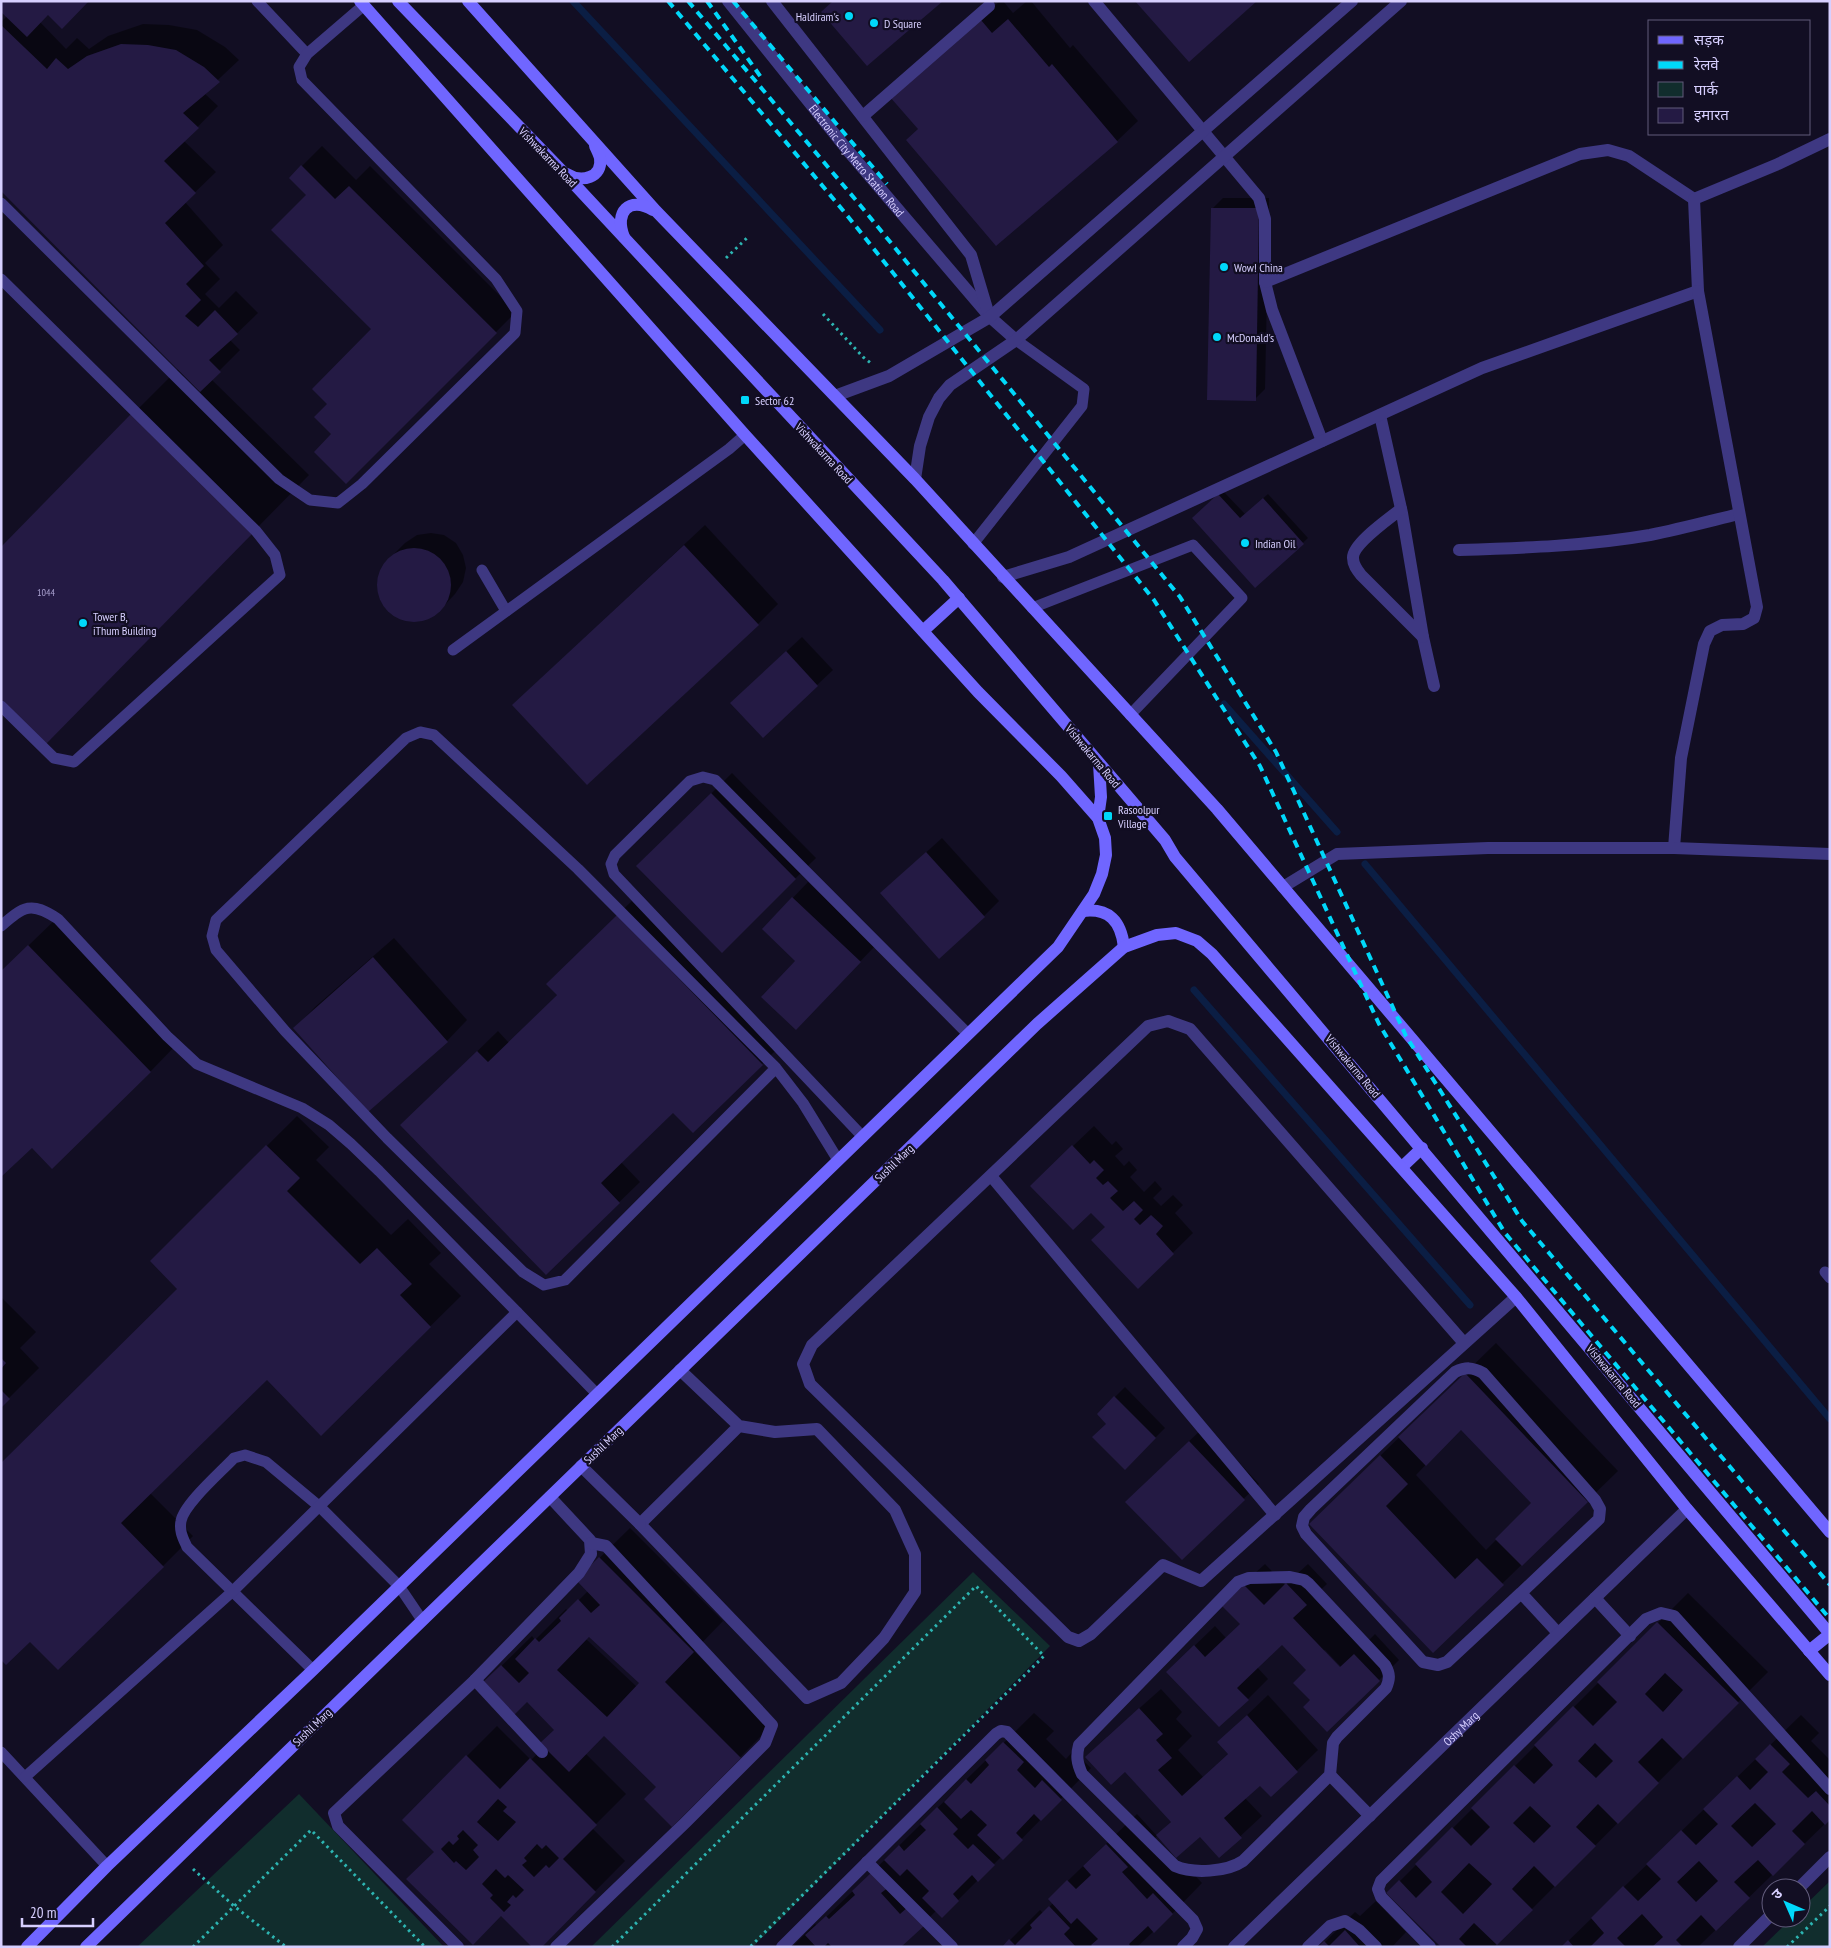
<svg xmlns="http://www.w3.org/2000/svg" width="1831" height="1948" font-family="'PT Sans Narrow','Noto Sans Devanagari',sans-serif">
<rect width="100%" height="100%" fill="#120e23"/>
<!-- green -->
<g fill="#112d2d">
<polygon points="973,1572 1050,1646 753,1947 591,1947"/>
<polygon points="299,1794 444,1947 137,1947"/>
<polygon points="1830,1881 1830,1947 1762,1947 1792,1918 1801,1918 1801,1909"/>
</g>
<!-- shadow -->
<g fill="#0007" fill-rule="evenodd">
<polygon points="1000,1 1003,1 1013,13 1027,1 1031,1 1070,48 1073,45 1138,121 1117,141 919,128 912,77"/>
<polygon points="48,14 40,22 66,49 77,38 89,49 108,36 143,24 169,25 197,30 225,47 239,60 204,93 218,106 184,141 216,172 185,202 223,245 205,263 220,279 205,294 219,308 236,291 258,313 230,340 240,350 211,379 309,475 103,685 132,415 179,368 1,189 1,22 7,16"/>
<polygon points="322,146 356,180 370,166 516,312 346,482 332,434 329,404 373,329 307,195 290,178"/>
<polygon points="1223,198 1269,198 1265,389 1255,399 1213,208"/>
<polygon points="1223,491 1245,514 1268,494 1308,538 1255,587 1193,518"/>
<polygon points="705,525 778,604 758,624 534,685"/>
<polygon points="431,533 444,535 456,543 463,555 466,568 463,582 455,594 440,610 428,618 414,620 400,618 389,610 381,598 378,585 381,571 389,559 405,543 417,535"/>
<polygon points="802,637 833,670 763,736 747,688"/>
<polygon points="732,773 816,858 722,951 638,866"/>
<polygon points="942,838 999,901 984,916 881,893"/>
<polygon points="808,882 875,946 811,1013 797,961 763,929"/>
<polygon points="638,895 782,1044 762,1064 673,1111 621,1162 640,1182 546,1273 422,1105 498,1031 509,1043 558,994 568,963"/>
<polygon points="59,916 180,1041 150,1072 32,1146 1,972"/>
<polygon points="394,938 467,1020 447,1041 368,1111 295,1028 315,1007"/>
<polygon points="297,1116 329,1147 316,1160 391,1235 408,1219 441,1253 429,1264 461,1296 321,1434 267,1378 150,1493 193,1536 163,1566 30,1640 179,1289 151,1261"/>
<polygon points="1094,1126 1112,1145 1116,1141 1123,1149 1115,1156 1124,1166 1129,1161 1137,1170 1130,1177 1144,1192 1155,1181 1162,1189 1153,1198 1161,1206 1173,1195 1183,1205 1175,1213 1193,1233 1138,1287 1106,1227 1052,1166"/>
<polygon points="1,1297 36,1332 20,1348 39,1368 1,1406"/>
<path d="M 1496,1343 L 1618,1471 L 1433,1651 L 1341,1494 ZM 1461,1428 L 1533,1503 L 1486,1550 L 1416,1475 Z"/>
<polygon points="1125,1387 1165,1428 1125,1468 1108,1424 1098,1414"/>
<polygon points="1205,1426 1259,1484 1182,1558 1142,1486"/>
<path d="M 630,1528 L 723,1621 L 694,1651 L 770,1727 L 672,1826 L 657,1787 L 604,1735 L 586,1754 L 626,1794 L 592,1828 L 625,1861 L 540,1947 L 501,1915 L 403,1820 L 497,1726 L 531,1760 L 545,1746 L 556,1730 L 527,1701 L 483,1684 L 532,1636 L 535,1640 L 566,1609 L 568,1611 L 588,1591 L 577,1580 ZM 590,1636 L 641,1683 L 637,1687 L 586,1639 Z"/>
<path d="M 1265,1564 L 1285,1585 L 1308,1564 L 1327,1584 L 1313,1597 L 1361,1648 L 1375,1634 L 1399,1660 L 1379,1680 L 1311,1700 L 1308,1669 L 1282,1643 L 1257,1667 L 1268,1679 L 1248,1699 L 1188,1652 L 1215,1626 L 1226,1638 L 1241,1624 L 1243,1584 ZM 1325,1650 L 1345,1671 L 1343,1672 L 1323,1651 Z"/>
<polygon points="1688,1593 1768,1672 1494,1947 1442,1947 1388,1893"/>
<polygon points="1161,1689 1182,1712 1176,1719 1192,1736 1178,1750 1203,1777 1229,1753 1219,1742 1268,1695 1318,1750 1271,1796 1260,1784 1245,1798 1262,1816 1219,1856 1200,1835 1158,1835 1172,1821 1107,1737"/>
<polygon points="1034,1713 1054,1731 1046,1739 1066,1759 1073,1751 1091,1768 1003,1858 1001,1857 942,1916 936,1911 899,1947 792,1947 815,1924 817,1926 857,1887"/>
<polygon points="1801,1715 1819,1733 1811,1741 1830,1760 1830,1819 1773,1874 1698,1947 1562,1947"/>
<polygon points="1137,1814 1157,1836 1152,1841 1178,1869 1184,1864 1202,1883 1172,1914 1137,1947 1003,1947 1040,1910 1043,1913 1053,1903 1049,1899"/>
<polygon points="1376,1901 1406,1932 1392,1947 1320,1947 1355,1912 1360,1916"/>
</g>
<g fill="none" stroke-linecap="round" stroke-linejoin="round">
<!-- stream -->
<g stroke="#0b1e44" stroke-width="7">
<polyline points="573,1 880,330"/>
<polyline points="1224,704 1337,832"/>
<polyline points="1365,864 1830,1419"/>
<polyline points="1194,990 1470,1305"/>
</g>
</g>
<!-- building -->
<g fill="#241a44" fill-rule="evenodd">
<polygon points="1,1 89,1 62,29 48,15 27,37 1,12"/>
<polygon points="833,1 943,1 867,66 821,12"/>
<polygon points="1135,1 1257,1 1189,62"/>
<polygon points="1008,19 1049,67 1052,64 1118,142 996,246 906,140 918,129 890,97 981,20 992,33"/>
<polygon points="1,25 47,69 56,58 68,69 87,56 121,44 148,45 176,50 204,67 220,82 183,113 199,128 164,161 196,193 165,223 204,266 186,284 201,300 185,316 198,327 215,310 238,334 209,360 221,372 200,392 1,191"/>
<polygon points="301,165 335,199 349,186 497,333 346,484 314,452 331,434 314,417 327,404 312,389 371,329 271,230 306,195 289,178"/>
<polygon points="1211,208 1259,208 1256,401 1207,400"/>
<polygon points="131,414 253,533 46,744 1,700 1,547"/>
<polygon points="1218,494 1240,518 1263,498 1304,544 1255,588 1192,518"/>
<polygon points="684,545 759,625 587,785 512,705"/>
<circle cx="414" cy="585" r="37"/>
<polygon points="786,651 818,686 763,738 730,703"/>
<polygon points="711,793 796,879 722,953 636,866"/>
<polygon points="926,852 985,917 939,959 880,893"/>
<polygon points="792,897 861,962 796,1030 761,997 795,961 762,929"/>
<polygon points="617,915 763,1065 693,1133 673,1113 601,1183 620,1203 546,1275 400,1125 477,1051 488,1062 557,995 546,984"/>
<polygon points="28,945 151,1072 52,1169 32,1148 1,1177 1,971"/>
<polygon points="373,957 448,1042 368,1112 293,1028"/>
<polygon points="266,1145 300,1178 287,1191 360,1264 377,1248 412,1284 400,1295 431,1327 321,1436 267,1380 121,1523 164,1567 58,1670 30,1642 6,1665 1,1660 1,1463 177,1289 150,1261"/>
<polygon points="1072,1145 1090,1164 1094,1160 1104,1170 1096,1178 1103,1185 1108,1181 1118,1191 1110,1198 1123,1211 1134,1201 1143,1210 1134,1219 1140,1225 1151,1215 1163,1226 1156,1234 1174,1254 1138,1289 1091,1240 1105,1227 1091,1213 1073,1230 1030,1186"/>
<polygon points="1,1358 6,1363 1,1369"/>
<polygon points="1465,1373 1588,1502 1522,1566 1495,1539 1531,1503 1461,1430 1426,1466 1398,1437"/>
<polygon points="1,1390 10,1399 1,1408"/>
<polygon points="1114,1396 1156,1438 1125,1470 1092,1437 1106,1424 1097,1414"/>
<polygon points="1189,1441 1245,1500 1182,1560 1125,1502"/>
<polygon points="1380,1455 1408,1484 1386,1506 1455,1579 1477,1558 1504,1585 1433,1653 1309,1524"/>
<path d="M 599,1557 L 694,1652 L 665,1682 L 741,1758 L 672,1827 L 644,1799 L 656,1787 L 604,1736 L 569,1772 L 540,1743 L 554,1730 L 527,1702 L 513,1716 L 481,1684 L 501,1665 L 519,1683 L 529,1673 L 515,1659 L 535,1638 L 539,1642 L 561,1621 L 559,1618 L 578,1599 L 591,1613 L 600,1605 L 576,1580 ZM 589,1637 L 639,1683 L 607,1717 L 557,1670 Z"/>
<polygon points="1286,1583 1307,1605 1293,1618 1340,1667 1354,1654 1380,1681 1327,1732 1303,1707 1310,1700 1293,1683 1306,1670 1282,1645 1237,1688 1249,1700 1219,1727 1166,1672 1194,1645 1205,1657 1240,1624 1221,1605 1243,1584 1264,1605"/>
<path d="M 1657,1622 L 1739,1703 L 1683,1759 L 1662,1738 L 1638,1762 L 1659,1783 L 1618,1824 L 1598,1804 L 1576,1827 L 1596,1846 L 1555,1887 L 1534,1866 L 1512,1889 L 1533,1910 L 1497,1945 L 1474,1923 L 1459,1939 L 1467,1947 L 1441,1947 L 1386,1893 L 1399,1880 L 1416,1898 L 1432,1882 L 1415,1864 L 1452,1827 L 1471,1846 L 1490,1827 L 1471,1808 L 1514,1765 L 1534,1784 L 1553,1765 L 1534,1745 L 1573,1706 L 1593,1726 L 1617,1702 L 1597,1682 ZM 1665,1673 L 1683,1690 L 1663,1712 L 1645,1694 ZM 1595,1743 L 1613,1761 L 1596,1778 L 1578,1761 ZM 1530,1806 L 1551,1826 L 1534,1843 L 1513,1823 ZM 1469,1863 L 1492,1884 L 1463,1914 L 1441,1892 Z"/>
<polygon points="1139,1708 1163,1734 1156,1740 1172,1758 1158,1770 1182,1796 1228,1754 1217,1742 1247,1715 1298,1772 1271,1797 1260,1786 1224,1818 1242,1838 1219,1858 1200,1837 1176,1858 1156,1835 1171,1822 1125,1772 1111,1785 1085,1757"/>
<polygon points="1003,1742 1024,1762 1017,1770 1035,1788 1042,1780 1062,1800 1041,1821 1034,1814 1016,1833 1023,1840 1003,1860 977,1835 987,1825 971,1810 961,1819 944,1802 966,1779 971,1784 989,1765 985,1760"/>
<path d="M 1770,1744 L 1790,1764 L 1782,1772 L 1808,1798 L 1816,1791 L 1830,1806 L 1830,1820 L 1825,1825 L 1812,1811 L 1792,1831 L 1805,1844 L 1773,1876 L 1758,1860 L 1734,1882 L 1750,1898 L 1716,1931 L 1701,1915 L 1676,1940 L 1683,1947 L 1652,1947 L 1663,1937 L 1642,1914 L 1617,1938 L 1626,1947 L 1590,1947 L 1604,1933 L 1591,1918 L 1623,1886 L 1638,1901 L 1661,1879 L 1646,1864 L 1681,1830 L 1696,1845 L 1718,1824 L 1703,1809 L 1737,1776 L 1750,1790 L 1768,1772 L 1755,1759 ZM 1755,1803 L 1776,1824 L 1752,1847 L 1731,1826 ZM 1699,1861 L 1718,1881 L 1696,1902 L 1677,1882 Z"/>
<path d="M 466,1755 L 500,1789 L 530,1758 L 597,1825 L 563,1859 L 596,1892 L 542,1947 L 532,1947 L 501,1916 L 473,1945 L 406,1879 L 434,1852 L 402,1820 ZM 498,1799 L 507,1807 L 503,1811 L 516,1822 L 498,1841 L 477,1822 ZM 463,1830 L 478,1845 L 473,1850 L 479,1857 L 466,1870 L 456,1861 L 454,1863 L 441,1849 L 449,1841 L 453,1845 L 459,1839 L 457,1836 ZM 537,1844 L 542,1849 L 546,1845 L 559,1858 L 549,1868 L 546,1865 L 534,1877 L 522,1865 L 527,1861 L 524,1858 ZM 496,1869 L 505,1878 L 508,1875 L 524,1890 L 516,1898 L 513,1895 L 507,1902 L 511,1905 L 504,1912 L 490,1898 L 493,1895 L 482,1884 Z"/>
<polygon points="937,1807 958,1829 953,1834 968,1849 973,1844 995,1865 978,1882 972,1875 953,1894 959,1901 942,1918 922,1898 929,1891 907,1869 900,1876 884,1860 899,1845 904,1851 926,1830 920,1824"/>
<polygon points="1106,1844 1128,1867 1122,1872 1147,1899 1153,1893 1173,1914 1154,1933 1148,1926 1129,1944 1131,1947 1093,1947 1091,1945 1098,1939 1077,1918 1071,1924 1048,1899 1067,1880 1076,1889 1091,1875 1083,1866"/>
<polygon points="873,1871 889,1887 881,1893 900,1914 908,1907 925,1925 901,1947 832,1947 828,1943 824,1947 816,1947 805,1935 826,1916 829,1919 855,1895 852,1891"/>
<polygon points="1049,1906 1070,1928 1064,1934 1076,1947 1002,1947 1009,1939 1015,1945 1032,1928 1030,1925"/>
<polygon points="1345,1930 1360,1947 1318,1947 1324,1941 1329,1946"/>
<polygon points="1568,1940 1574,1947 1561,1947"/>
</g>
<g fill="none" stroke-linecap="round" stroke-linejoin="round">
<!-- path -->
<g stroke="#2db5b2" stroke-width="3" stroke-dasharray="2.5 4" stroke-linecap="butt">
<polyline points="726,258 749,236"/>
<polyline points="823,314 863,357 872,364"/>
<polyline points="193,1869 234,1906 286,1947"/>
<polyline points="193,1947 311,1830 425,1947"/>
<polyline points="612,1947 976,1586 1044,1656 750,1947"/>
<polyline points="1787,1947 1830,1906"/>
</g>
<!-- lane -->
<g stroke="#3e3882" stroke-width="11">
<polyline points="257,1 307,54"/>
<polyline points="1,203 279,479 310,500 338,503 362,484 515,333 517,311 496,279 302,80 299,67 307,54 364,5"/>
<polyline points="1,279 256,531 275,555 280,575 74,762 54,758 1,706"/>
<polyline points="973,544 1082,406 1084,389 1016,340"/>
<polyline points="482,570 506,611"/>
<polyline points="1032,608 1193,545 1242,598 1130,715"/>
<polyline points="453,650 729,449 745,435"/>
<path d="M 1,926 C 24,906 31,901 58,919 L 167,1036 L 197,1064 L 302,1108 L 329,1125 L 351,1144 L 379,1171 L 597,1394"/>
<polyline points="776,1068 565,1280 544,1285 523,1272 387,1138 285,1031 216,950 212,936 216,920 406,738 420,732 434,735 578,869 776,1068 803,1103 838,1160"/>
<polyline points="863,1137 614,874 611,864 615,855 690,781 703,777 715,780 968,1034"/>
<polyline points="1825,1272 1830,1278"/>
<path d="M 313,1670 L 187,1547 C 183,1538 179,1531 181,1521 C 184,1504 221,1472 234,1458 L 245,1455 L 266,1462 L 320,1507 L 399,1586 L 422,1620"/>
<polyline points="1,1752 107,1866"/>
<polyline points="25,1777 233,1591 517,1312"/>
</g>
<!-- street -->
<g stroke="#3e3882" stroke-width="12">
<path id="s1" d="M 728,1 L 849,152 L 990,317 L 1016,340"/>
<polyline points="772,1 971,255 988,312"/>
<polyline points="1094,1 1259,198 1265,219 1265,282 1272,310 1322,441"/>
<polyline points="863,116 989,6"/>
<polyline points="1265,282 1580,154 1608,150 1629,156 1694,199"/>
<polyline points="835,396 889,376 990,317 1352,1"/>
<polyline points="1380,415 1402,513 1423,637 1434,686"/>
<polyline points="915,479 920,446 929,417 939,398 950,385 1016,340 1401,1"/>
<path d="M 1401,509 C 1390,518 1352,544 1353,558 C 1353,565 1357,570 1361,575 L 1423,637"/>
<path d="M 1459,550 C 1523,548 1587,546 1650,535 C 1680,529 1710,521 1739,514"/>
<polyline points="1003,577 1069,557 1482,368 1698,291 1694,199 1778,164 1830,139"/>
<polyline points="1674,848 1681,758 1704,644 1710,631 1722,625 1743,624 1754,618 1757,607 1698,291"/>
<polyline points="1283,887 1337,854 1488,848 1674,848 1830,854"/>
<polyline points="991,1176 1275,1515"/>
<polyline points="1464,1343 1190,1029 1168,1021 1148,1026 812,1345 803,1364 810,1384 1068,1637 1079,1641 1091,1634 1163,1565 1201,1581 1516,1297"/>
<polyline points="680,1370 739,1426 640,1524 807,1698 841,1683 884,1638 915,1592 915,1554 895,1510 817,1429 775,1432 739,1426"/>
<polyline points="581,1466 640,1524"/>
<path d="M 1290,1577 L 1304,1580 L 1309,1584 L 1385,1665 C 1390,1674 1390,1679 1386,1688 L 1337,1737 L 1333,1743 L 1330,1775 L 1243,1861 C 1227,1872 1193,1874 1175,1866 L 1082,1774 C 1077,1763 1076,1756 1079,1745 L 1238,1582 L 1249,1578 Z"/>
<path d="M 1521,1593 L 1599,1519 L 1600,1509 L 1595,1500 L 1483,1373 C 1472,1367 1466,1367 1455,1372 L 1311,1509 L 1304,1517 L 1302,1526 L 1306,1534 L 1423,1662 L 1438,1665 L 1447,1662 L 1521,1593 L 1558,1633"/>
<polyline points="1595,1598 1630,1636"/>
<polyline points="475,1680 542,1752"/>
<polyline points="1330,1775 1370,1816"/>
<polyline points="867,1862 952,1947"/>
<polyline points="1799,1888 1830,1857"/>
<polyline points="458,1947 338,1826 334,1813 475,1680 579,1573 591,1554 590,1540 550,1497"/>
<polyline points="556,1947 685,1823 765,1743 772,1725 606,1546 591,1543"/>
<polyline points="782,1947 996,1734 1001,1731 1007,1732 1193,1920 1197,1929 1192,1938 1183,1947"/>
<path id="s2" d="M 1234,1947 L 1687,1509"/>
<polyline points="1308,1947 1330,1926 1345,1921 1359,1930 1376,1947"/>
<polyline points="1430,1947 1381,1897 1378,1889 1381,1881 1646,1619 1661,1613 1674,1616 1830,1789"/>
<polyline points="1739,1947 1771,1915"/>
</g>
<!-- secondary -->
<g stroke="#7066ff" stroke-width="12">
<polyline points="398,1 562,171 943,580 1165,840 1175,857 1830,1634 1809,1651"/>
<polyline points="468,1 656,211 915,479 1217,809 1830,1532"/>
<path d="M 567,174 C 581,183 603,178 600,158 C 599,154 597,150 595,146"/>
<path d="M 624,237 C 614,212 629,196 653,210"/>
<polyline points="923,631 959,598"/>
<polyline points="1098,818 1101,797 1099,764"/>
<path d="M 1083,911 C 1109,908 1121,921 1124,947"/>
<polyline points="1402,1167 1422,1148"/>
<polyline points="27,1947 107,1866 313,1670 1058,947 1094,894 1102,874 1106,855 1105,838 1098,818 1061,776 978,692 745,435 360,1"/>
<polyline points="86,1947 1037,1024 1124,947 1157,935 1176,933 1197,941 1212,954 1516,1297 1687,1509 1830,1675"/>
</g>
<!-- rail -->
<g stroke="#00d8fa" stroke-width="4" stroke-dasharray="8 6" stroke-linecap="butt">
<polyline points="668,1 846,214 1154,600 1260,766 1379,1024 1505,1233 1830,1619"/>
<polyline points="688,1 860,205 1180,597 1276,752 1406,1036 1522,1221 1830,1585"/>
<polyline points="707,1 763,80"/>
<polyline points="733,1 887,184"/>
</g>
</g>
<!-- markers -->
<g fill="#00d8fa" stroke="#120e23" stroke-width="2">
<circle cx="849" cy="16" r="5"/>
<circle cx="874" cy="23" r="5"/>
<circle cx="1224" cy="267" r="5"/>
<circle cx="1217" cy="337" r="5"/>
<rect x="740" y="395" width="10" height="10" rx="2.5"/>
<circle cx="1245" cy="543" r="5"/>
<circle cx="83" cy="623" r="5"/>
<rect x="1103" y="811" width="10" height="10" rx="2.5"/>
</g>
<g text-anchor="middle" dominant-baseline="central" stroke-width="4.5" stroke-linejoin="round" paint-order="stroke">
<!-- number labels -->
<g font-size="10" fill="#aaa2d0">
<text x="46" y="592">1044</text>
</g>
<!-- poi labels -->
<g font-size="12" fill="#d7cfff" stroke="#120e23" text-anchor="start">
<text x="839" y="16" text-anchor="end">Haldiram's</text>
<text x="884" y="23">D Square</text>
<text x="1234" y="267">Wow! China</text>
<text x="1227" y="337">McDonald's</text>
<text x="755" y="400">Sector 62</text>
<text x="1255" y="543">Indian Oil</text>
<text x="93" y="616">Tower B,<tspan x="93" dy="14">iThum Building</tspan></text>
<text x="1118" y="809">Rasoolpur<tspan x="1118" dy="14">Village</tspan></text>
</g>
<!-- street labels -->
<g font-size="12" fill="#d7cfff" stroke="#120e23">
<text transform="translate(548 157) rotate(46)">Vishwakarma Road</text>
<text stroke="none"><textPath href="#s1" startOffset="205">Electronic City Metro Station Road</textPath></text>
<text transform="translate(824 453) rotate(47)">Vishwakarma Road</text>
<text transform="translate(1093 756) rotate(50)">Vishwakarma Road</text>
<text transform="translate(1353 1066) rotate(50)">Vishwakarma Road</text>
<text transform="translate(894 1163) rotate(-44)">Sushil Marg</text>
<text transform="translate(1614 1376) rotate(50)">Vishwakarma Road</text>
<text transform="translate(603 1445) rotate(-44)">Sushil Marg</text>
<text transform="translate(312 1727) rotate(-44)">Sushil Marg</text>
<text stroke="none"><textPath href="#s2" startOffset="315">Oshy Marg</textPath></text>
</g>
</g>
<!-- border -->
<rect width="1831" height="1948" fill="none" stroke="#d7cfff" stroke-width="5"/>
<!-- legend -->
<rect x="1648" y="20" width="162" height="115" fill="#120e23" stroke="#615b7b"/>
<rect x="1658" y="36" width="25" height="8" fill="#7066ff" stroke="#615b7b"/>
<text x="1694" y="45" font-size="15" fill="#d7cfff">सड़क</text>
<rect x="1658" y="61" width="25" height="8" fill="#00d8fa" stroke="#615b7b"/>
<text x="1694" y="70" font-size="15" fill="#d7cfff">रेलवे</text>
<rect x="1658" y="82" width="25" height="15" fill="#112d2d" stroke="#615b7b"/>
<text x="1694" y="95" font-size="15" fill="#d7cfff">पार्क</text>
<rect x="1658" y="108" width="25" height="15" fill="#241a44" stroke="#615b7b"/>
<text x="1694" y="120" font-size="15" fill="#d7cfff">इमारत</text>
<!-- north arrow -->
<g transform="translate(1786 1903) rotate(315)"><circle r="24" fill="#120e23" stroke="#615b7b"/>
<path d="M0-4L9 19L0 12L-9 19Z" fill="#00d8fa"/>
<text y="-8" font-size="14" font-weight="bold" text-anchor="middle" fill="#d7cfff">उ</text>
</g>
<!-- scale -->
<path d="M22 1918v8h71v-8" fill="none" stroke="#d7cfff" stroke-width="2.5"/>
<text x="30" y="1918" font-size="15" fill="#d7cfff" stroke="#120e23" stroke-width="4" paint-order="stroke">20 m</text>
</svg>
